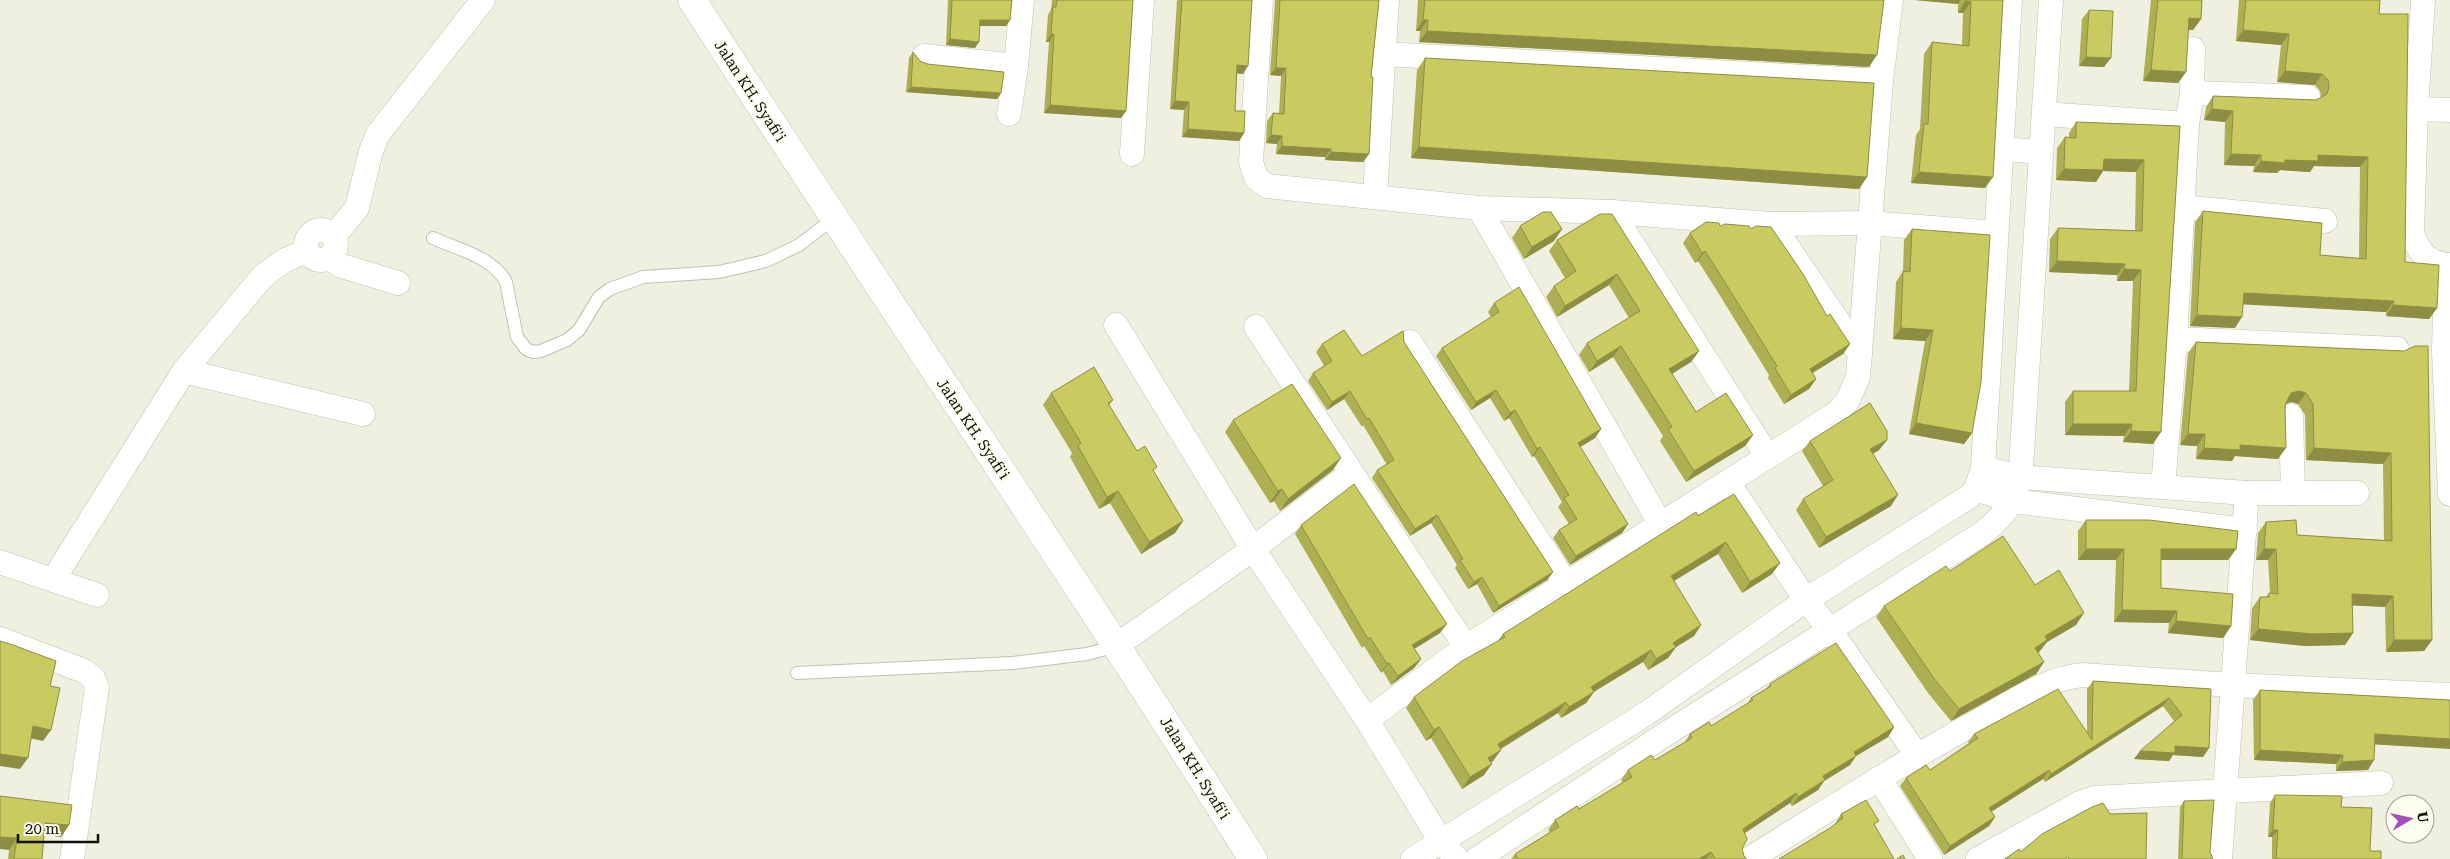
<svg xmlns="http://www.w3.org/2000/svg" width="2450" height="859" font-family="'Roboto Serif',serif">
<rect width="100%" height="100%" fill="#eff0df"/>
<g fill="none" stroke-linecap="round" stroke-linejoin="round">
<defs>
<g id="lane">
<path d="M 433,238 C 457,249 493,257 506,282 L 517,337 L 526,349 L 533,352 L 541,351 L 567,340 L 579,330 L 599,297 L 610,289 L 643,277 L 719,272 L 766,261 L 799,245 L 833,219"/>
<polyline points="797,673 1013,663 1087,654 1116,646"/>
</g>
<g id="street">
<polyline points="1261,0 1251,162 1256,178 1267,186 1479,208 1612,212 1772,224 1869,223 1996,233"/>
<path d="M 2423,0 L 2416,109 L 2412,232 C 2417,252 2429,264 2450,265"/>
<polyline points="1383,54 1881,81"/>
<polyline points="924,56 1016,66"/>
<polyline points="2192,93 2308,97"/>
<polyline points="2416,109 2450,110"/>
<polyline points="1009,114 1016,66 1022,0"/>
<polyline points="2044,114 2187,124"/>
<polyline points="2001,149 2041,152"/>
<polyline points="1132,154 1142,0"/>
<polyline points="1375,196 1387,0"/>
<polyline points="2182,207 2325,221"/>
<polyline points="1479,208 1661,525"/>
<polyline points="1612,212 1768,457"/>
<polyline points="1772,224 1860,354"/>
<circle cx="321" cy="245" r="15"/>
<polyline points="333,237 357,208 371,151 378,134 483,0"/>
<polyline points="328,258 342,266 398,283"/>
<polyline points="2446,265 2444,351 2450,494"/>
<polyline points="1116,325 1253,549 1367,720 1440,840 1457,859"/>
<polyline points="1256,327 1466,647"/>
<polyline points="2175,339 2397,349"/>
<polyline points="1410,342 1565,582"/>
<polyline points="184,371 363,414"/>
<polyline points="2291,416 2293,493"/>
<polyline points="1983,468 2019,477 2247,493 2357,493"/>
<polyline points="1728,482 1806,600 1830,630 1917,755"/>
<polyline points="2163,487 2175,339 2187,124 2192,93 2193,49"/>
<polyline points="1976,489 2013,501 2245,530"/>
<polyline points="0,562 97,595"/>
<polyline points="53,580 184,371 263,276 285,260 307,251"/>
<polyline points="0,639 84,671 93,678 97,687 72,859"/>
<polyline points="1116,646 1253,549 1351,473"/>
<polyline points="1367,720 1466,647 1837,413 1848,400 1858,377 1881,81 1891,0"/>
<polyline points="1879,778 1930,859"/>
<polyline points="1413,859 1647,713 1806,600 1970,496 1976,489 1983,468 2010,0"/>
<path d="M 1477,859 L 1661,737 L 1983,533 C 2009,512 2015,500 2021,467 L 2051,0"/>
<path d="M 1749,859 C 1825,812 1900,764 1978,721 C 2011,703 2044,679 2082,675 L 2232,685 L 2450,695"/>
<polyline points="1978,859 2080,803 2094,798 2381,783"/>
<polyline points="2220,859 2247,493"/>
</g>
<path id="secondary" d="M 692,0 C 877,287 1071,570 1253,859"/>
</defs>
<!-- lane casing -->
<use href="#lane" stroke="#c0c1b1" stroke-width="14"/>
<!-- street casing -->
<use href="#street" stroke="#c0c1b1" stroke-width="25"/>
<!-- secondary casing -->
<use href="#secondary" stroke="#c0c1b1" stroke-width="29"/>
<!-- lane -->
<use href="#lane" stroke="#fff" stroke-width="12"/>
<!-- street -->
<use href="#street" stroke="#fff" stroke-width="24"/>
<!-- secondary -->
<use href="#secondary" stroke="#fff" stroke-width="28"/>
</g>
<!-- wall -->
<g fill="#adaf53">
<polygon points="948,0 1012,0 1010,20 1006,26 980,26 975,48 946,45"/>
<polygon points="1052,0 1133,0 1126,111 1121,118 1044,113 1049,42 1046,42 1048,15 1051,9"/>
<polygon points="1177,0 1252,0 1243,74 1237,73 1235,111 1244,133 1239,141 1182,137 1184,110 1170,109"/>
<polygon points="1275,0 1379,0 1371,77 1369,154 1363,162 1325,160 1325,157 1276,154 1277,144 1266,143 1267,121 1273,113 1279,113 1281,76 1270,75"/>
<polygon points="1418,0 1884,0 1869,67 1419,42 1420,31 1416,31"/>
<polygon points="1915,0 2003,0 1985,188 1911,183 1916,135 1920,129 1924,54 1932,42 1962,45 1963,13 1958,13 1958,4"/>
<polygon points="2151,0 2202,0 2201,19 2193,30 2188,30 2186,72 2178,83 2143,81"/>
<polygon points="2239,0 2380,0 2379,14 2405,262 2437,308 2429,319 2386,316 2386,312 2243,304 2235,328 2190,326 2195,222 2203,211 2320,255 2359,258 2360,167 2314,166 2310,172 2280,170 2277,173 2253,172 2254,166 2224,165 2225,122 2204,120 2206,107 2213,96 2316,100 2321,97 2320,91 2315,85 2277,82 2281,45 2236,41"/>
<polygon points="2089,10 2104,67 2079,66 2082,19"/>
<polygon points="913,52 920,61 1001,93 997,99 906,92 909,58"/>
<polygon points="1425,58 1867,177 1859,189 1411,158 1417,70"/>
<polygon points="2076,122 2180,126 2153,444 2123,442 2124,436 2065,435 2065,402 2073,391 2129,391 2133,281 2117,281 2117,275 2049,272 2050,239 2058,228 2135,231 2136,172 2103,171 2096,182 2056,180 2057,148 2065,137 2069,137 2069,133"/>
<polygon points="1600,214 1699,351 1691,362 1672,374 1696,412 1753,435 1745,446 1686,482 1660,441 1663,436 1613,357 1589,372 1579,355 1587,343 1629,318 1609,285 1557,317 1546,297 1554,286 1565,278 1549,251 1557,240"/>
<polygon points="1520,226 1562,229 1554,241 1524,259 1512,238"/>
<polygon points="1720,226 1751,229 1850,344 1843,354 1812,373 1816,379 1809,389 1784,404 1768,378 1769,375 1714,286 1698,261 1695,263 1683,243 1690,233"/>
<polygon points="1912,229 1972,433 1964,444 1909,434 1925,341 1893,339 1896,282 1903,271 1904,240"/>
<polygon points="1494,303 1601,429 1595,438 1580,447 1628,524 1622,533 1570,565 1553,538 1559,530 1569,524 1558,507 1562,502 1534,456 1532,457 1509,418 1504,421 1490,398 1471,410 1436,356 1442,348 1491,317 1488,312"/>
<polygon points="1404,342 1553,572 1547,580 1493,613 1477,584 1468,589 1455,568 1457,565 1431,523 1410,536 1372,478 1377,470 1387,465 1363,425 1362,427 1344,399 1327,410 1308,381 1313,373 1324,366 1316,352 1322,344 1362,356"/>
<polygon points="2196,342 2404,351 2432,640 2424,651 2386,652 2385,607 2352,605 2353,633 2345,645 2305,646 2250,640 2252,608 2260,597 2266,597 2269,593 2270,593 2268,560 2256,560 2258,533 2266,522 2297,535 2384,540 2383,464 2306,460 2305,415 2298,404 2291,402 2286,404 2278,459 2235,456 2232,461 2196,459 2197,446 2180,445 2188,353"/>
<polygon points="1051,393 1113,400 1109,405 1137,451 1154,472 1183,521 1175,533 1141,554 1110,503 1099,509 1070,457 1072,453 1043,405"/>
<polygon points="1233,420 1333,470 1280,511 1274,501 1270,503 1225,432"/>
<polygon points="1887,440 1879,450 1873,454 1891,506 1819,548 1796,510 1803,499 1823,486 1802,451 1810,441"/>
<polygon points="1698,516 1772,574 1742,593 1718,554 1674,581 1701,625 1694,636 1676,647 1668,658 1648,670 1643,662 1594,692 1586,703 1561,718 1558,713 1501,749 1493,761 1491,762 1484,775 1462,789 1431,738 1426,741 1406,708 1414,697 1497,642 1503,634"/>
<polygon points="2086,520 2236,549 2228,560 2161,560 2161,588 2231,626 2223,638 2168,633 2169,623 2114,622 2116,560 2078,560 2078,531"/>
<polygon points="1301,525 1440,633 1414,649 1421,659 1414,668 1391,685 1383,671 1381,673 1364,646 1362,648 1295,534"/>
<polygon points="1950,571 2035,585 2076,625 2047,642 2039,652 2038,653 2044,662 2036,674 1951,721 1928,693 1876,617 1884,606"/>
<polygon points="2093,681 2211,689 2209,748 2203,757 2173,755 2169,761 2134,759 2174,721 2163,706 2045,782 2043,779 1991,812 1995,817 1989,826 1944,855 1900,786 1906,778 1930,770 1969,743 1968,742 1974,734 2087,732 2087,689"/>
<polygon points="1770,684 1894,727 1888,737 1856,756 1850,765 1824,781 1818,790 1792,806 1790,803 1744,833 1742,849 1744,856 1747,859 1511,859 1515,854 1550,832 1548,830 1555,820 1579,809 1623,783 1621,780 1628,770 1655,760 1684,743 1690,734 1711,726 1747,704 1751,698 1766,689"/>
<polygon points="2260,690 2375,744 2368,770 2336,771 2336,764 2254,760 2253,700"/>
<polygon points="2275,795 2341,807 2370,851 2381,859 2272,859 2272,837 2268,837 2270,803"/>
<polygon points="0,796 69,825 61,837 44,834 42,859 8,859 9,850"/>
<polygon points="2184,801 2210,852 2213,859 2178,859 2180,807"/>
<polygon points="1841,814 1875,826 1835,824"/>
</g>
<!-- shaded-wall -->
<g fill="#8d8e43">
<polygon points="1915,0 1961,0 1958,4"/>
<polygon points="1965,1 1971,2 1963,13 1958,13"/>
<polygon points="2189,18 2201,19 2193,30 2181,29"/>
<polygon points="980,20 1010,20 1006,26 976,26"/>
<polygon points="1423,20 1428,20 1420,31 1416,31"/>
<polygon points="2243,30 2289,34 2281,45 2236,41"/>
<polygon points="1427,31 1877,55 1869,67 1419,42"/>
<polygon points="1051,34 1054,34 1049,42 1046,42"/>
<polygon points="950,39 979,42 975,48 946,45"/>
<polygon points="2086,57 2111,58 2104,67 2079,66"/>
<polygon points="1237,65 1248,66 1243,74 1232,73"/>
<polygon points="1276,68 1286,68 1281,76 1270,75"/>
<polygon points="2151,70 2186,72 2178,83 2143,81"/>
<polygon points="2285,71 2322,74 2315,85 2277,82"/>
<polygon points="911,87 1001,93 997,99 906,92"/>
<polygon points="1175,101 1189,102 1184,110 1170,109"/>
<polygon points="1050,105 1126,111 1121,118 1044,113"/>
<polygon points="2212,109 2233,111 2225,122 2204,120"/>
<polygon points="1188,129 1244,133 1239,141 1182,137"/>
<polygon points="1271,135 1282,136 1277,144 1266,143"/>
<polygon points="1282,146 1331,149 1325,157 1276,154"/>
<polygon points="1419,147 1867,177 1859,189 1411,158"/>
<polygon points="1331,152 1369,154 1363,162 1325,160"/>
<polygon points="2231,154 2261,155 2254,166 2224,165"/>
<polygon points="2318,155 2368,157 2360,167 2314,166 2310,172 2280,170 2277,173 2253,172 2261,161 2285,160"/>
<polygon points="2104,159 2144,160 2136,172 2103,171 2096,182 2056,180 2064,169"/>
<polygon points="1919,172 1993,177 1985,188 1911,183"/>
<polygon points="1562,229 1554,241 1524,259 1532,247"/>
<polygon points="1705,251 1698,261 1695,263 1702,253"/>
<polygon points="2057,261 2125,264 2117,275 2049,272"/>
<polygon points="2124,269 2141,270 2133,281 2117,281"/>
<polygon points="1617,274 1609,285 1557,317 1565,306"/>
<polygon points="2244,293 2394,301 2386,312 2236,304"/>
<polygon points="2393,305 2437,308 2429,319 2386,316"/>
<polygon points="2197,315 2242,317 2235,328 2190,326"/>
<polygon points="1901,328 1933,330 1925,341 1893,339"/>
<polygon points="1850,344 1843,354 1803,379 1810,369"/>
<polygon points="1621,346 1613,357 1589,372 1597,361"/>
<polygon points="1699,351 1691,362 1661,380 1669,369"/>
<polygon points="1816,379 1809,389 1784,404 1791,395"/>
<polygon points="1496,390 1490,398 1471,410 1476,402"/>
<polygon points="1350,391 1344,399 1327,410 1332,402"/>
<polygon points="2299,391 2306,393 2298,404 2291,402 2283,405 2291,393"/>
<polygon points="1515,410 1509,418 1504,421 1510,413"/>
<polygon points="1916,423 1972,433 1964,444 1909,434"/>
<polygon points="2073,424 2132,424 2124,436 2065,435"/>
<polygon points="1601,429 1595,438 1572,452 1578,443"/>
<polygon points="2131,431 2161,432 2153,444 2123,442"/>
<polygon points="2188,434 2205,434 2197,446 2180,445"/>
<polygon points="1753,435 1745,446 1686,482 1694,471"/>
<polygon points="1887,440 1879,450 1863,460 1870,449"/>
<polygon points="2240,445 2286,448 2278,459 2235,456 2232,461 2196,459 2204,448"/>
<polygon points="1540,447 1534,456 1532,457 1537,449"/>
<polygon points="2314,448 2391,453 2383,464 2306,460"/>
<polygon points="1341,458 1333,470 1280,511 1288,499"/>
<polygon points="1282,489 1274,501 1270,503 1278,491"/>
<polygon points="1118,491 1110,503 1099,509 1107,497"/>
<polygon points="1898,495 1891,506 1819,548 1826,537"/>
<polygon points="1437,515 1431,523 1410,536 1415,529"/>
<polygon points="1183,521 1175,533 1141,554 1149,542"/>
<polygon points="1628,524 1622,533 1570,565 1576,556"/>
<polygon points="1726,542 1718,554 1664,587 1671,576"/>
<polygon points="2086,549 2124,549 2116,560 2078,560"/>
<polygon points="2161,549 2236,549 2228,560 2153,560"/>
<polygon points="2264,549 2276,549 2268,560 2256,560"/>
<polygon points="1780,563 1772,574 1742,593 1750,582"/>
<polygon points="1553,572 1547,580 1493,613 1499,606"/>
<polygon points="1482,577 1477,584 1468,589 1474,582"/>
<polygon points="2352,594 2393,596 2385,607 2344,605"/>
<polygon points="2122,610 2177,611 2169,623 2114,622"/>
<polygon points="2084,613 2076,625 2047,642 2039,652 2027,660 2045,636"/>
<polygon points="2176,621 2231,626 2223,638 2168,633"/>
<polygon points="1447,624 1440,633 1406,654 1412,645"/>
<polygon points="1701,625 1694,636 1676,647 1668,658 1648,670 1656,659 1673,643"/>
<polygon points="2258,629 2353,633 2345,645 2305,646 2250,640"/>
<polygon points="2394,640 2432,640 2424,651 2386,652"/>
<polygon points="1651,650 1643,662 1583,698 1591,687"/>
<polygon points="1421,659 1414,668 1391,685 1398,676"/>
<polygon points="2044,662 2036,674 1951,721 1959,709"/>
<polygon points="1389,663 1383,671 1381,673 1387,664"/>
<polygon points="1594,692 1586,703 1561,718 1569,707"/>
<polygon points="2169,698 2163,706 2045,782 2051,774"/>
<polygon points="1566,702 1558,713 1490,755 1498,744"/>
<polygon points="33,726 51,730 43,741 25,737"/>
<polygon points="1439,727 1431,738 1426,741 1434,730"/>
<polygon points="1894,727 1888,737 1856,756 1850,765 1824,781 1818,790 1792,806 1798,797 1854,752"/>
<polygon points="2375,734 2450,739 2450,749 2368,744"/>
<polygon points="2175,746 2209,748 2203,757 2173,755 2169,761 2134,759 2140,751"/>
<polygon points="1501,750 1493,761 1480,769 1488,758"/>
<polygon points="2260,750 2343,755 2336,764 2254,760"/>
<polygon points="0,754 28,758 20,769 0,766"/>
<polygon points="2374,760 2368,770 2336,771 2342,762"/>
<polygon points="1492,764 1484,775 1462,789 1470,777"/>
<polygon points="2049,770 2043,779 1983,817 1989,808"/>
<polygon points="1796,793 1790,803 1736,839 1743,829"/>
<polygon points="1995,817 1989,826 1944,855 1950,846"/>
<polygon points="45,823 69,825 61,837 37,834"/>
<polygon points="2273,830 2278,830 2272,837 2268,837"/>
<polygon points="0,837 17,838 9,850 0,849"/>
<polygon points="1711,852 1706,859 1699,859"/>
</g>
<!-- building -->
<g fill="#c9cb60" stroke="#8d8e43">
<polygon points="952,0 1012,0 1010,20 980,20 979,42 950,39"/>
<polygon points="1057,0 1133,0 1126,111 1050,105 1054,34 1051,34 1053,7 1056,7"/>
<polygon points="1182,0 1252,0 1248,66 1237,65 1235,111 1245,111 1244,133 1188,129 1189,102 1175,101"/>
<polygon points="1280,0 1379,0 1371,77 1373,77 1369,154 1331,152 1331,149 1282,146 1282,136 1271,135 1273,113 1284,114 1286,68 1276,68"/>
<polygon points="1425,0 1884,0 1877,55 1427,31 1428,20 1423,20"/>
<polygon points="1966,0 2003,0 1993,177 1919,172 1924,124 1928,124 1932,42 1969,46 1971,2 1965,1"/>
<polygon points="2158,0 2202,0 2201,19 2189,18 2186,72 2151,70"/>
<polygon points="2246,0 2380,0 2379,14 2408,14 2405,262 2439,265 2437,308 2393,305 2394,301 2244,293 2242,317 2197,315 2203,211 2322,223 2320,255 2366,259 2368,157 2318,155 2318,161 2285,160 2285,163 2261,161 2261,155 2231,154 2233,111 2212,109 2213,96 2316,100 2327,94 2329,87 2328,80 2322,74 2285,71 2289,34 2243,30"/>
<polygon points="2089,10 2113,11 2111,58 2086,57"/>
<polygon points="913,52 920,61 927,64 1004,72 1001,93 911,87"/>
<polygon points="1425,58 1874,83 1867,177 1419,147"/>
<polygon points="2076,122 2180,126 2161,432 2131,431 2132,424 2073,424 2073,391 2136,391 2141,270 2124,269 2125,264 2057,261 2058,228 2142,231 2144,160 2104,159 2103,170 2064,169 2065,137 2076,138"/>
<polygon points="1543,212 1551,212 1562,229 1532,247 1520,226"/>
<polygon points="1600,214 1612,214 1699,351 1669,369 1696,412 1726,393 1753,435 1694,471 1668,429 1672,427 1621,346 1597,361 1587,343 1640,311 1617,274 1565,306 1554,286 1576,271 1557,240"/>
<polygon points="1706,222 1719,223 1720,226 1725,224 1749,226 1751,229 1756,226 1771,227 1803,274 1827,316 1830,314 1850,344 1810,369 1816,379 1791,395 1775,368 1777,366 1721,276 1705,251 1702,253 1690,233"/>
<polygon points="1912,229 1990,235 1981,382 1972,433 1916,423 1933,330 1901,328 1903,271 1910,272"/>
<polygon points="1519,287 1601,429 1578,443 1628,524 1576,556 1559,530 1577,519 1564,498 1569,495 1540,447 1537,449 1515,410 1510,413 1496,390 1476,402 1442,348 1499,312 1494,303"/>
<polygon points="1344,330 1362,356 1403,331 1404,342 1553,572 1499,606 1482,577 1474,582 1460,560 1463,559 1437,515 1415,529 1377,470 1394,460 1369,418 1367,419 1350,391 1332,402 1313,373 1332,361 1322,344"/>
<polygon points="2196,342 2404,351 2415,346 2428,346 2432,640 2394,640 2393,596 2352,594 2353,633 2313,634 2258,629 2260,597 2269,597 2269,593 2278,594 2276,549 2264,549 2266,522 2296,520 2297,535 2392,541 2391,453 2314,448 2313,404 2306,393 2299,391 2291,393 2285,405 2286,448 2240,445 2240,450 2204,448 2205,434 2188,434"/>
<polygon points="1094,367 1113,400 1108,403 1137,451 1145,446 1157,467 1153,470 1183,521 1149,542 1118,491 1107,497 1078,446 1081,443 1051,393"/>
<polygon points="1292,384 1341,458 1288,499 1282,489 1278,491 1233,420"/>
<polygon points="1870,403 1887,431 1887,440 1870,449 1898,495 1826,537 1803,499 1833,480 1810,441"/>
<polygon points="1354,484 1447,624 1412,645 1421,659 1398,676 1389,663 1387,664 1370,637 1368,639 1301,525"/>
<polygon points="1734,494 1780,563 1750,582 1726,542 1671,576 1701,625 1673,643 1676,647 1656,659 1651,650 1591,687 1594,692 1569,707 1566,702 1498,744 1501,750 1488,758 1492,764 1470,777 1439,727 1434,730 1414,697 1462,661 1505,637 1503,634 1696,512 1698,516"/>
<polygon points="2086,520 2149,520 2238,531 2236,549 2161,549 2161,588 2233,594 2231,626 2176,621 2177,611 2122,610 2124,549 2086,549"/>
<polygon points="2003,536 2035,585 2059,570 2084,613 2045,636 2047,640 2035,648 2044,662 1959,709 1936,681 1884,606 1946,566 1950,571"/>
<polygon points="0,641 13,645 56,661 50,686 60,688 51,730 33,726 28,758 0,754"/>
<polygon points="1836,643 1894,727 1854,752 1856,756 1823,776 1825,780 1798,797 1796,793 1743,829 1747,839 1742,849 1744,856 1747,859 1715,859 1711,852 1699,859 1518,859 1515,854 1559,827 1555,820 1577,806 1579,809 1632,777 1628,770 1651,755 1655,760 1692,738 1690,734 1709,722 1711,726 1753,700 1751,698 1771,686 1770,684"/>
<polygon points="2093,681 2211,689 2209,748 2175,746 2175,753 2140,751 2182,715 2169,698 2051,774 2049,770 1989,808 1995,817 1950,846 1906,778 1926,765 1930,770 1978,738 1974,734 2058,689 2092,740"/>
<polygon points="2260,690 2450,700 2450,739 2375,734 2374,760 2342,762 2343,755 2260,750"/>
<polygon points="2275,795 2342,796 2341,807 2372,808 2370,851 2381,851 2381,859 2276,859 2278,830 2273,830"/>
<polygon points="0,796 72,805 69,825 45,823 42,859 14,859 17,838 0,837"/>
<polygon points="1866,800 1879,821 1874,824 1894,859 1779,859 1830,828 1843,818 1841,814"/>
<polygon points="2214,800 2210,852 2213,859 2182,859 2184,801"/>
<polygon points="2103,803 2110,814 2147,813 2146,859 2069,859 2068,857 2065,859 2005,859 2019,849 2021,852 2042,834 2092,807"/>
<polygon points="1903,855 1905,859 1897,859"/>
</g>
<g text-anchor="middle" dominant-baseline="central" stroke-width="4" stroke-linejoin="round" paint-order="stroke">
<!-- street labels -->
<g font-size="15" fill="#10100a" stroke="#fcfdec">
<text transform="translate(750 91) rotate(57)">Jalan KH. Syafi'i</text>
<text transform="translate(973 429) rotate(56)">Jalan KH. Syafi'i</text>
<text transform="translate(1195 768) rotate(58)">Jalan KH. Syafi'i</text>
</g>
</g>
<!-- north arrow -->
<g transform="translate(2410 819) rotate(81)"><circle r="24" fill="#fcfdec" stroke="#9e9e92"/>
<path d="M0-4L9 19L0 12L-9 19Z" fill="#a54dba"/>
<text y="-8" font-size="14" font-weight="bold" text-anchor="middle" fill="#10100a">U</text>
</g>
<!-- scale -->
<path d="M18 834v8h80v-8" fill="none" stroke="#10100a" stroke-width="2.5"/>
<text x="25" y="834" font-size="15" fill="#10100a" stroke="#fcfdec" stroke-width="4" paint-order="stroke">20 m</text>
</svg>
